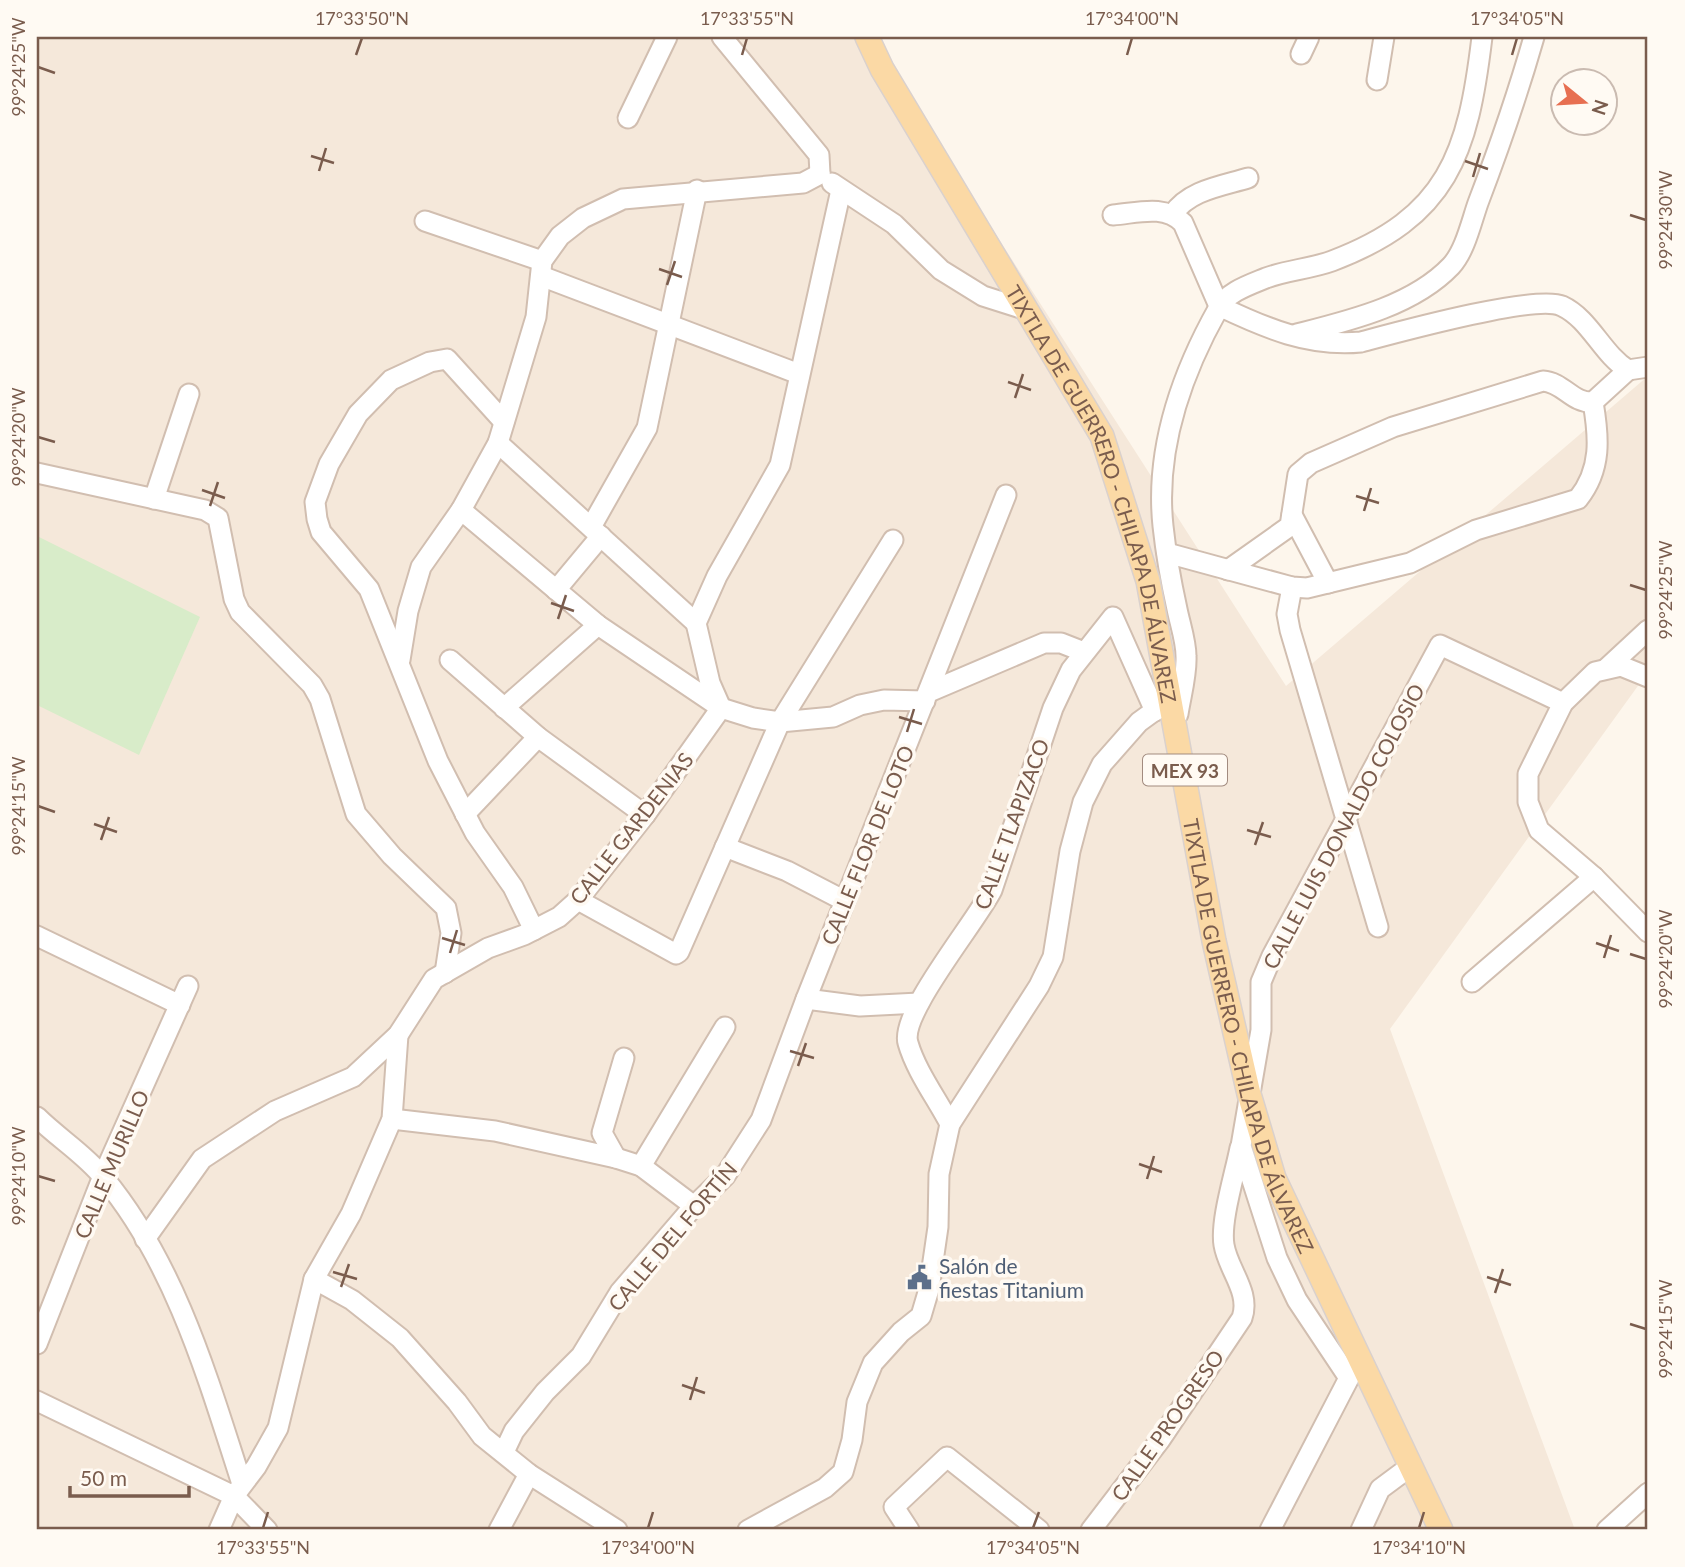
<svg xmlns="http://www.w3.org/2000/svg" width="1685" height="1567" font-family="Lato,sans-serif">
<rect width="100%" height="100%" fill="#fdf6ec"/>
<!-- residential -->
<polygon fill="#f5e8da" points="37,37 869,37 1286,686 1648,376 1648,672 1390,1029 1575,1530 37,1530"/>
<!-- garden -->
<polygon fill="#d8ecc9" points="37,536 200,617 139,755 37,705"/>
<g fill="none" stroke-linecap="round" stroke-linejoin="round">
<defs>
<g id="minor">
<polyline points="722,37 819,155 820,174"/>
<polyline points="1301,54 1309,37"/>
<polyline points="1377,80 1384,37"/>
<polyline points="628,118 667,37"/>
<polyline points="832,183 894,224 941,270 983,296 1027,310"/>
<path d="M 1173,214 C 1189,190 1222,186 1248,178"/>
<path d="M 1113,215 C 1138,213 1164,204 1183,223 L 1219,306 C 1265,328 1309,347 1361,342 C 1395,333 1536,294 1562,306 C 1590,319 1602,354 1628,370 L 1648,367"/>
<polyline points="425,221 542,261"/>
<polyline points="541,276 799,374"/>
<path d="M 1297,334 C 1348,321 1413,306 1451,266 C 1465,251 1471,223 1478,203 C 1499,148 1518,93 1534,37"/>
<polyline points="504,422 447,359 430,362 391,380 358,414 329,464 315,502 317,519 321,532 369,589 438,761 475,833 513,887 534,930"/>
<polyline points="498,443 696,623"/>
<polyline points="37,473 205,510 218,518 234,599 240,612 312,685 320,699 356,814 392,856 446,908 451,933 445,973"/>
<polyline points="154,499 189,394"/>
<polyline points="461,510 598,625 721,708 753,718 780,722 833,717 860,705 884,700 925,701"/>
<polyline points="1292,515 1328,583"/>
<polyline points="591,527 647,428 697,190"/>
<path d="M 1167,553 L 1292,587 L 1307,588 L 1410,563 L 1476,530 L 1578,499 C 1602,469 1599,437 1593,402"/>
<path d="M 1228,570 L 1290,526 L 1298,474 L 1311,463 L 1393,427 L 1543,381 C 1563,382 1573,404 1593,402 L 1628,370"/>
<polyline points="1292,587 1287,614 1290,630 1378,927"/>
<polyline points="556,590 601,536"/>
<polyline points="400,660 408,611 421,567 461,510 498,443 536,317 542,261 560,236 583,218 623,199 803,183 820,174"/>
<polyline points="450,660 538,737 645,815"/>
<polyline points="1607,668 1648,630"/>
<polyline points="1648,677 1621,666 1595,672 1563,703 1528,774 1528,802 1539,830 1594,877 1648,932"/>
<polyline points="929,692 1044,643 1061,643 1084,652"/>
<polyline points="504,708 598,625"/>
<path d="M 1178,714 C 1181,695 1187,674 1186,656 C 1186,641 1180,624 1177,609 C 1171,582 1166,554 1163,526 C 1155,450 1181,375 1218,309 C 1227,292 1249,285 1266,278 C 1287,270 1310,269 1332,261 C 1448,217 1468,154 1482,37"/>
<polyline points="465,814 538,737"/>
<polyline points="725,847 787,871 845,901"/>
<polyline points="578,900 676,954 679,952 780,722 893,540"/>
<polyline points="37,936 180,1005"/>
<polyline points="1472,982 1594,877"/>
<polyline points="806,999 860,1006 919,1003"/>
<path d="M 37,1117 C 58,1138 86,1155 104,1178 C 176,1265 208,1379 242,1484"/>
<polyline points="392,1119 495,1131 616,1158 641,1166 694,1206"/>
<path d="M 950,1124 C 937,1099 916,1071 908,1043 C 899,1014 976,922 992,890 L 1053,708 L 1071,670 L 1113,617 L 1155,711"/>
<polyline points="616,1158 602,1133 624,1058"/>
<polyline points="641,1166 725,1027"/>
<polyline points="145,1239 202,1159 275,1111 353,1077 398,1035 434,979 488,948 524,935 559,917 578,900 645,815 721,708 710,683 696,623 717,576 780,465 841,190"/>
<polyline points="314,1279 352,1300 400,1338 457,1402 482,1436 529,1474 617,1530"/>
<polyline points="37,1344 103,1176 188,986"/>
<polyline points="37,1401 234,1496 267,1530"/>
<polyline points="504,1452 514,1431 545,1392 581,1356 620,1292 694,1206 725,1176 761,1120 806,999 1006,495"/>
<polyline points="219,1530 234,1496 256,1467 278,1428 314,1279 351,1214 392,1119 398,1035"/>
<polyline points="499,1530 529,1474"/>
<polyline points="748,1530 825,1488 843,1472 852,1440 857,1402 873,1363 901,1332 921,1316 929,1289 938,1227 939,1174 950,1124 1039,986 1053,957 1070,851 1083,802 1102,764 1139,722 1172,698"/>
<polyline points="909,1530 894,1507 947,1457 1039,1530"/>
<path d="M 1091,1530 L 1160,1440 L 1242,1318 C 1251,1292 1228,1270 1224,1245 C 1220,1221 1235,1174 1240,1148"/>
<polyline points="1270,1530 1349,1378 1297,1300 1277,1258 1241,1146 1261,1030 1261,982 1272,956 1440,645 1563,703"/>
<polyline points="1361,1530 1380,1489 1411,1466"/>
<polyline points="1607,1530 1648,1493"/>
</g>
<g id="major">
<path id="s1" d="M 867,37 L 882,69 L 1102,436 L 1148,581 L 1214,941 L 1249,1094 L 1274,1178 L 1441,1530"/>
</g>
</defs>
<!-- minor casing -->
<use href="#minor" stroke="#d1beb0" stroke-width="23"/>
<!-- major casing -->
<use href="#major" stroke="#dad1cd" stroke-width="26"/>
<!-- minor -->
<use href="#minor" stroke="#fff" stroke-width="19"/>
<!-- major -->
<use href="#major" stroke="#fbd9a5" stroke-width="23"/>
</g>
<!-- ticks -->
<path fill="none" stroke="#7a5c4d" stroke-width="2.5" d="M 356,55 L 362,38M 742,55 L 747,38M 1127,55 L 1132,38M 1512,55 L 1517,38M 38,67 L 55,73M 311,156 L 334,163M 1465,161 L 1488,169M 319,171 L 326,148M 1473,177 L 1480,153M 1630,215 L 1646,220M 659,269 L 682,277M 667,285 L 675,261M 1008,382 L 1031,390M 1015,398 L 1023,374M 38,437 L 55,442M 202,490 L 225,498M 1356,496 L 1379,503M 210,506 L 218,482M 1364,511 L 1371,488M 1630,585 L 1646,590M 551,603 L 574,611M 558,619 L 566,595M 899,717 L 922,724M 907,732 L 914,709M 38,806 L 55,812M 94,824 L 117,832M 1247,830 L 1271,837M 101,840 L 109,817M 1255,845 L 1263,822M 442,938 L 465,945M 1596,943 L 1619,951M 450,953 L 457,930M 1630,954 L 1646,959M 1604,958 L 1611,935M 790,1051 L 814,1058M 798,1066 L 806,1043M 1139,1164 L 1162,1172M 38,1176 L 55,1181M 1147,1179 L 1154,1156M 333,1272 L 357,1279M 1487,1277 L 1511,1285M 341,1287 L 349,1264M 1495,1293 L 1503,1269M 1630,1324 L 1646,1329M 682,1385 L 705,1393M 690,1400 L 697,1377M 263,1528 L 268,1512M 648,1528 L 653,1512M 1033,1528 L 1039,1512M 1419,1528 L 1424,1512"/>
<!-- icons -->
<defs>
<symbol id="civic-bare" viewBox="-9 -9 18 18"><path d="M-.6-6.5H3V-4.5H.6V-3L4-1V1h2V6H-6V1h2V-1L-.6-3ZM-1.2 2.5V6h2.4V2.5Z" fill="#5c6f8a" stroke="#fffaf3" stroke-width="2.5" paint-order="stroke"/></symbol>
</defs>
<g fill-rule="evenodd">
<use href="#civic-bare" x="902" y="1260" width="35" height="35"/>
</g>
<g text-anchor="middle" dominant-baseline="central" stroke-width="7" stroke-linejoin="round" paint-order="stroke">
<!-- shield labels -->
<rect fill="#fffaf3" stroke="#a28b7f" stroke-width="2" x="1143" y="754.5" width="84" height="31" rx="5"/>
<g font-size="19" font-weight="bold" fill="#7a5c4d">
<text x="1185" y="770">MEX 93</text>
</g>
<!-- street labels -->
<g font-size="21" fill="#7a5c4d" stroke="#fffaf3">
<text stroke="none"><textPath href="#s1" startOffset="514">TIXTLA DE GUERRERO - CHILAPA DE ÁLVAREZ</textPath></text>
<text transform="translate(1011 824) rotate(-70)">CALLE TLAPIZACO</text>
<text transform="translate(1343 826) rotate(-62)">CALLE LUIS DONALDO COLOSIO</text>
<text transform="translate(631 828) rotate(-52)">CALLE GARDENIAS</text>
<text transform="translate(867 845) rotate(-68)">CALLE FLOR DE LOTO</text>
<text stroke="none"><textPath href="#s1" startOffset="1082">TIXTLA DE GUERRERO - CHILAPA DE ÁLVAREZ</textPath></text>
<text transform="translate(111 1164) rotate(-67)">CALLE MURILLO</text>
<text transform="translate(672 1236) rotate(-50)">CALLE DEL FORTÍN</text>
<text transform="translate(1167 1425) rotate(-55)">CALLE PROGRESO</text>
</g>
<!-- service labels -->
<g font-size="21" fill="#4e5e75" stroke="#fffaf3" text-anchor="start">
<text x="939" y="1265">Salón de<tspan x="939" dy="24">fiestas Titanium</tspan></text>
</g>
</g>
<!-- border -->
<rect width="1685" height="1567" fill="none" stroke="#fffaf3" stroke-width="77"/>
<!-- north arrow -->
<g transform="translate(1584 102) rotate(108)"><circle r="33" fill="#fffaf3" stroke="#cabbb1" stroke-width="2"/>
<path d="M0-5L12 26L0 18L-12 26Z" fill="#e76f51"/>
<text y="-10" font-size="19" font-weight="bold" text-anchor="middle" fill="#7a5c4d">N</text>
</g>
<!-- scale -->
<path d="M70 1486v10h119v-10" fill="none" stroke="#7a5c4d" stroke-width="3.5"/>
<text x="80" y="1486" font-size="21" fill="#7a5c4d" stroke="#fffaf3" stroke-width="5" paint-order="stroke">50 m</text>
<rect x="38" y="38" width="1608" height="1490" fill="none" stroke="#7a5c4d" stroke-width="2.5"/>
<g font-size="18" text-anchor="middle" fill="#7a5c4d">
<text x="362" y="25">17°33'50"N</text>
<text x="747" y="25">17°33'55"N</text>
<text x="1132" y="25">17°34'00"N</text>
<text x="1517" y="25">17°34'05"N</text>
<text transform="translate(19 67) rotate(-90)" y="6">99°24'25"W</text>
<text transform="translate(1666 220) rotate(-90)" y="6">99°24'30"W</text>
<text transform="translate(19 437) rotate(-90)" y="6">99°24'20"W</text>
<text transform="translate(1666 590) rotate(-90)" y="6">99°24'25"W</text>
<text transform="translate(19 806) rotate(-90)" y="6">99°24'15"W</text>
<text transform="translate(1666 959) rotate(-90)" y="6">99°24'20"W</text>
<text transform="translate(19 1176) rotate(-90)" y="6">99°24'10"W</text>
<text transform="translate(1666 1329) rotate(-90)" y="6">99°24'15"W</text>
<text x="263" y="1554">17°33'55"N</text>
<text x="648" y="1554">17°34'00"N</text>
<text x="1033" y="1554">17°34'05"N</text>
<text x="1419" y="1554">17°34'10"N</text>
</g>
</svg>
